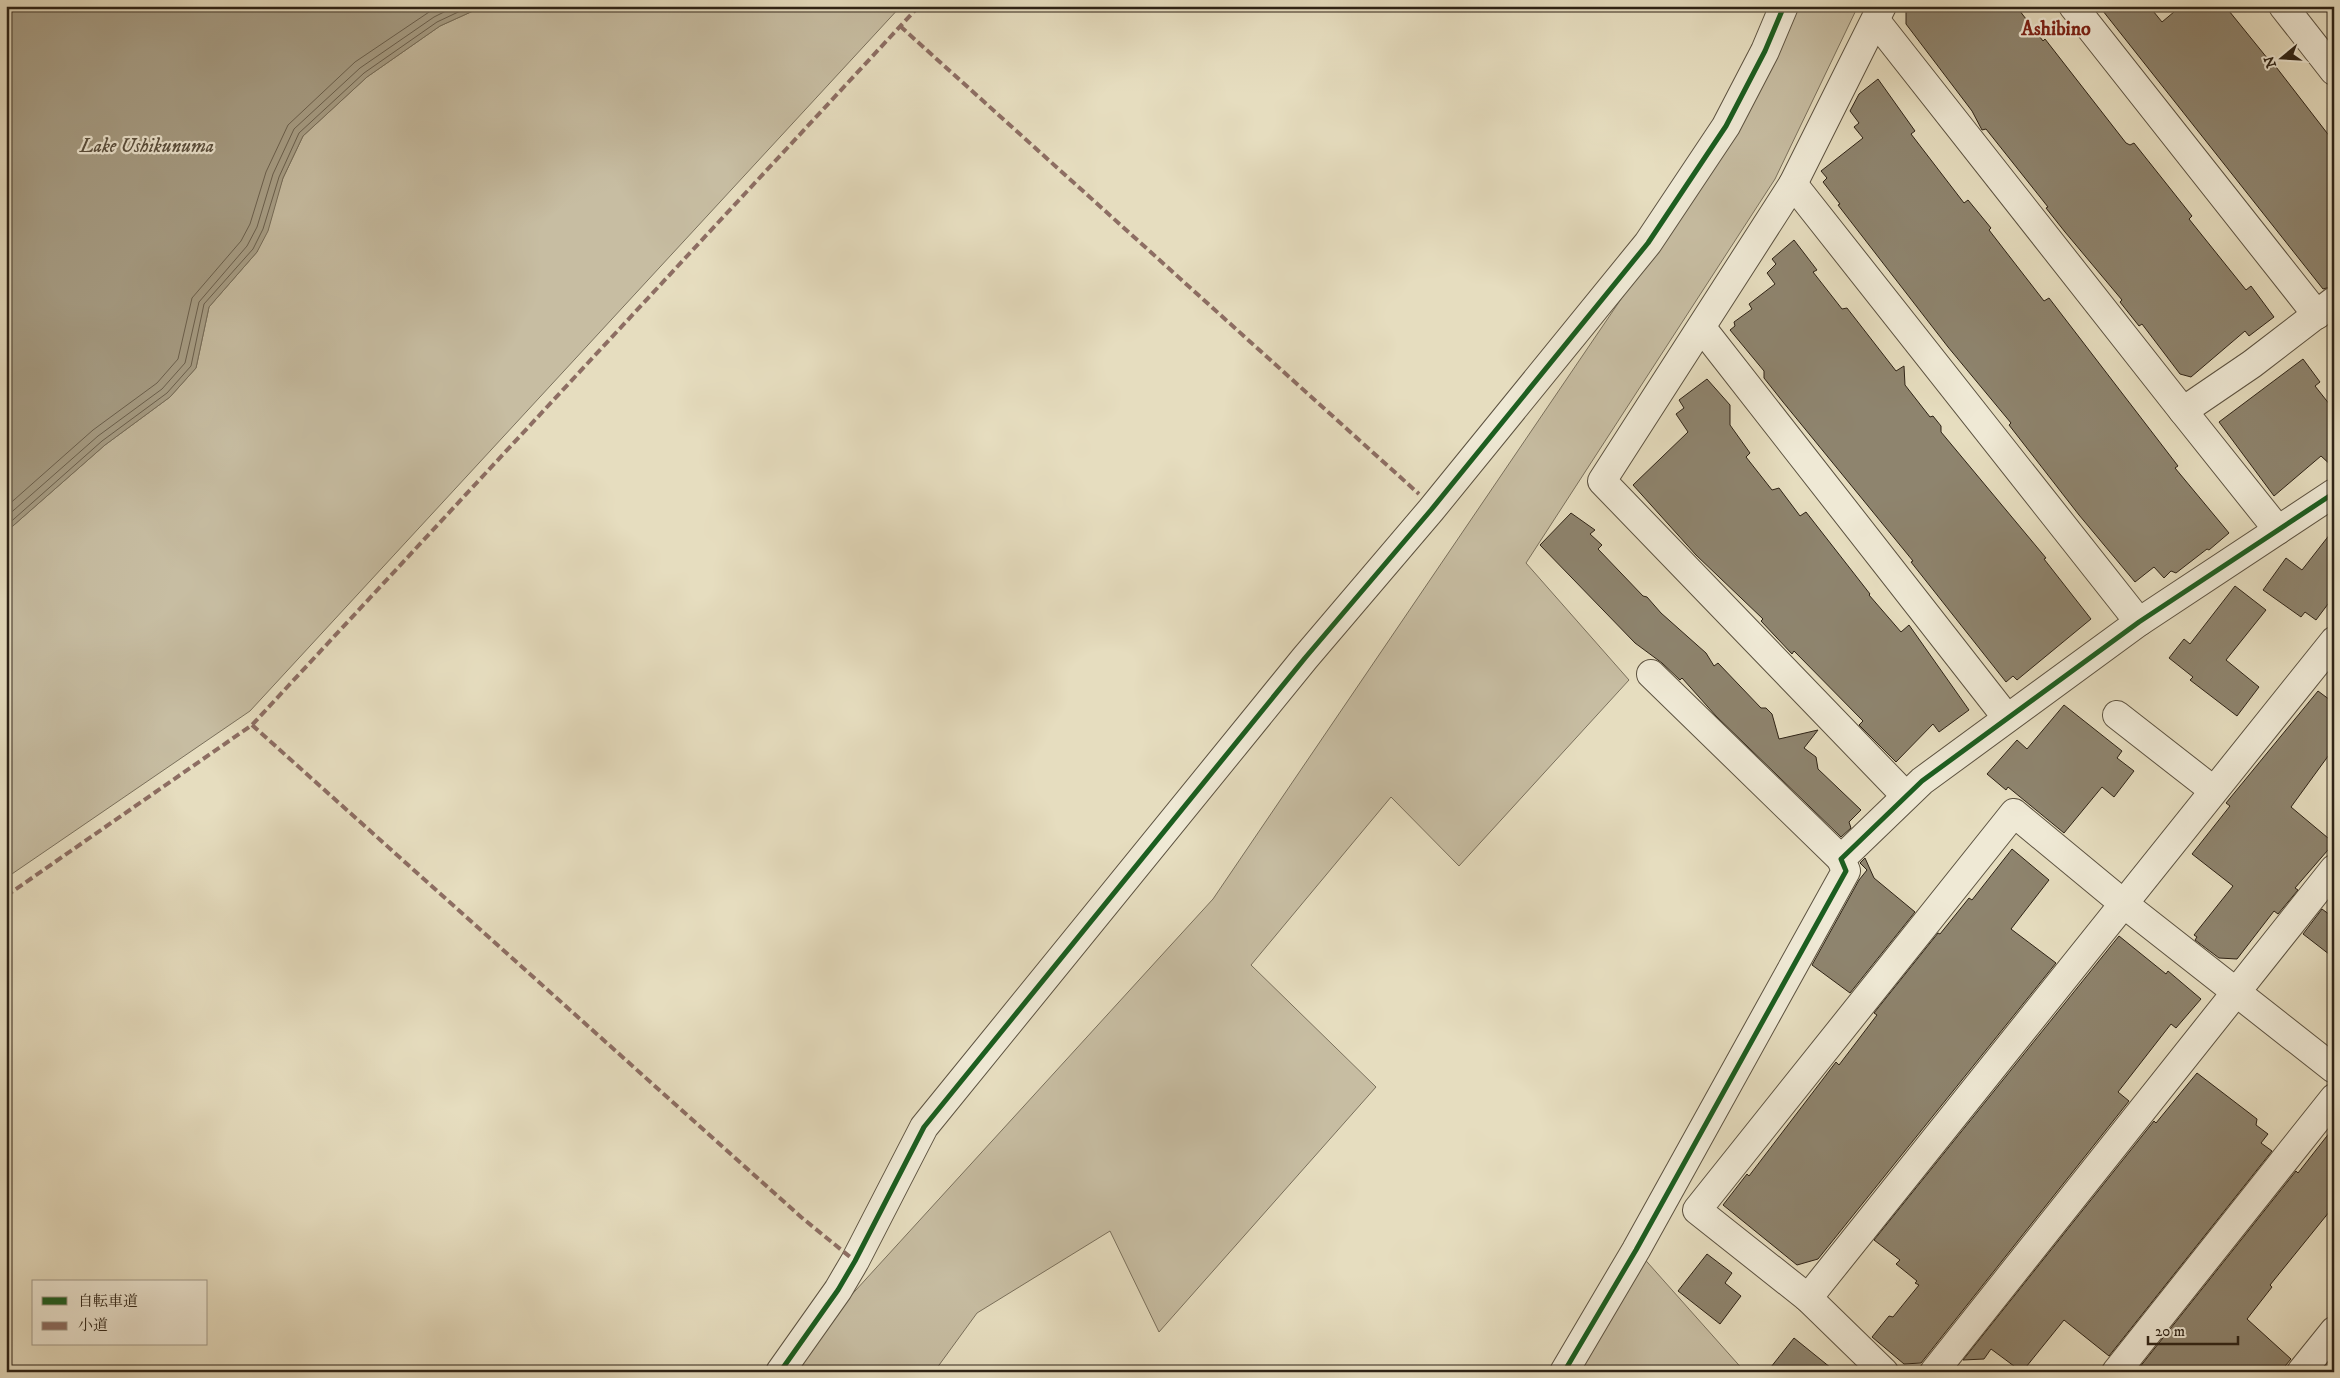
<svg xmlns="http://www.w3.org/2000/svg" width="2340" height="1378" font-family="'IM FELL DW Pica','Noto Serif JP',serif">
<rect width="100%" height="100%" fill="#e6ddbf"/>
<filter id="stains"><feTurbulence type="fractalNoise" baseFrequency=".004" numOctaves="4"/><feColorMatrix values="0 0 0 0 .2 0 0 0 0 .09 0 0 0 0 .02 0 0 0 .5 -.17"/></filter>
<radialGradient id="worn" r=".72"><stop offset=".6" stop-color="#630" stop-opacity="0"/><stop offset="1" stop-color="#630" stop-opacity=".3"/></radialGradient>
<!-- green -->
<g fill="#c7bda2" stroke="#7a705c">
<polygon points="484,6 901,6 250,711 6,878 6,532 105,445 170,397 196,368 209,307 257,252 283,178 303,136 367,77 440,26"/>
<polygon points="1795,6 1858,6 1775,179 1526,563 1629,680 1459,866 1391,797 1251,965 1376,1087 1159,1332 1110,1231 977,1313 934,1372 793,1372 845,1302 1213,899 1651,255"/>
<polygon points="1640,1254 1745,1372 1571,1372"/>
</g>
<!-- water -->
<polygon fill="#a79e86" stroke="#776d59" points="6,6 484,6 440,26 367,77 303,136 283,178 268,231 257,252 209,307 196,368 170,397 105,445 6,532"/>
<g fill="none" stroke-linecap="round" stroke-linejoin="round">
<!-- shore -->
<g stroke="#6a604e" stroke-width="1">
<polyline points="6,507 93,430 157,383 178,359 192,298 241,241 250,224 266,172 288,125 355,62 438,6"/>
<polyline points="6,517 98,436 162,389 185,363 199,302 247,246 257,227 273,174 294,129 360,68 434,17 456,6"/>
<polyline points="6,526 102,441 167,393 191,366 204,304 253,249 263,229 279,177 299,133 364,73 437,22 471,6"/>
</g>
</g>
<!-- building -->
<g fill="#8e846e" stroke="#2e2316">
<polygon points="1906,6 2016,6 2043,41 2045,39 2126,143 2130,145 2134,143 2192,216 2189,219 2246,290 2251,286 2274,317 2249,336 2245,331 2191,377 2180,374 2142,324 2139,326 2120,302 2122,300 2065,232 2046,208 2048,207 1986,129 1982,130 1972,111 1906,24"/>
<polygon points="2099,6 2149,6 2162,22 2181,6 2225,6 2272,64 2273,63 2334,142 2334,286 2323,289"/>
<polygon points="1878,79 1915,131 1911,134 1964,203 1968,200 1991,228 1989,230 2044,301 2049,298 2178,466 2175,468 2229,533 2209,550 2207,549 2176,573 2171,571 2164,578 2154,567 2135,582 2079,515 2009,425 2011,423 1948,347 1838,205 1840,204 1823,182 1827,178 1821,171 1863,138 1854,127 1859,123 1850,111 1859,94"/>
<polygon points="1794,240 1817,270 1813,272 1842,309 1847,308 1896,371 1904,366 1905,385 1930,417 1933,416 1941,426 1941,432 2046,558 2044,559 2091,619 2017,680 2013,676 2006,682 1911,562 1913,561 1783,402 1764,378 1764,371 1730,330 1735,326 1734,322 1752,309 1749,304 1775,284 1767,273 1776,264 1772,259"/>
<polygon points="2303,359 2320,382 2315,386 2334,410 2334,468 2321,456 2274,496 2219,422"/>
<polygon points="1707,379 1730,405 1730,425 1750,453 1746,457 1772,490 1779,488 1800,516 1806,512 1870,594 1869,595 1901,632 1909,625 1969,710 1939,732 1933,724 1896,762 1859,725 1863,721 1794,651 1792,654 1761,621 1763,619 1696,555 1633,485 1688,432 1676,414 1684,408 1679,400"/>
<polygon points="1571,513 1595,530 1590,534 1602,545 1598,549 1643,596 1647,597 1661,613 1706,653 1714,666 1718,663 1761,708 1766,708 1772,714 1779,739 1818,730 1804,748 1816,757 1818,769 1861,810 1849,822 1851,828 1841,837 1716,716 1682,678 1680,680 1662,663 1635,643 1540,545"/>
<polygon points="2334,529 2334,596 2316,620 2305,612 2301,617 2263,590 2286,558 2302,570"/>
<polygon points="2235,586 2266,610 2226,660 2259,687 2237,716 2190,680 2193,677 2169,658 2184,639 2190,644"/>
<polygon points="2318,691 2334,703 2334,748 2291,807 2334,843 2295,888 2298,890 2278,914 2274,911 2237,959 2219,958 2195,940 2197,937 2194,935 2233,886 2192,854 2230,806 2226,803"/>
<polygon points="2064,705 2122,751 2117,758 2134,771 2114,797 2102,787 2064,833 2008,787 2006,790 1987,774 2017,740 2027,749"/>
<polygon points="2012,849 2049,880 2011,929 2056,963 1818,1259 1797,1265 1723,1205 1747,1174 1749,1176 1836,1062 1839,1065 1877,1015 1874,1013 1938,933 1940,934 1969,898 1972,900"/>
<polygon points="1865,858 1874,878 1915,912 1850,993 1812,965 1859,880 1867,870 1860,863"/>
<polygon points="2322,909 2334,918 2334,958 2303,934"/>
<polygon points="2119,936 2166,974 2168,971 2201,999 2176,1028 2171,1024 2118,1092 2129,1101 1921,1363 1904,1364 1872,1337 1889,1316 1893,1317 1919,1285 1915,1283 1917,1281 1896,1264 1900,1260 1874,1240"/>
<polygon points="2197,1073 2257,1119 2256,1125 2268,1134 2261,1143 2272,1151 2109,1356 2064,1320 2022,1372 1991,1349 1984,1359 1963,1360 2154,1121 2156,1123"/>
<polygon points="2334,1127 2334,1206 2270,1285 2272,1287 2247,1319 2291,1359 2280,1372 2145,1372 2139,1368 2296,1171 2298,1173"/>
<polygon points="1707,1254 1732,1273 1725,1283 1741,1296 1720,1324 1678,1291"/>
<polygon points="1794,1338 1836,1372 1767,1372"/>
</g>
<g fill="none" stroke-linecap="round" stroke-linejoin="round">
<defs>
<g id="minor">
<polyline points="1882,6 1793,184 1602,481 1905,795"/>
<polyline points="2073,6 2317,315"/>
<polyline points="2283,6 2334,71"/>
<polyline points="1876,21 2183,411 2252,364 2334,301"/>
<polyline points="1793,184 2139,622"/>
<polyline points="1702,328 2007,718"/>
<polyline points="2183,411 2278,530"/>
<polyline points="1651,674 1841,859"/>
<polyline points="2117,715 2213,790"/>
<polyline points="1808,1298 2334,641"/>
<polyline points="780,1372 838,1290 855,1261 924,1127 1305,658 1431,510 1648,243 1726,126 1765,51 1784,6"/>
<polyline points="1564,1372 1636,1250 1846,871 1841,859 1922,781 2139,622 2334,493"/>
<polyline points="1884,1372 1808,1298 1697,1210 2014,813 2124,904 2334,1069"/>
<polyline points="1934,1372 2334,869"/>
<polyline points="2116,1372 2334,1098"/>
<polyline points="2301,1372 2334,1331"/>
</g>
</defs>
<!-- minor casing -->
<use href="#minor" stroke="#5c5240" stroke-width="30"/>
<!-- minor -->
<use href="#minor" stroke="#efe9d5" stroke-width="28"/>
<!-- quiet -->
<g stroke="#8d6e63" stroke-width="4" stroke-dasharray="8 4" stroke-linecap="butt">
<polyline points="900,26 1419,494"/>
<polyline points="252,725 801,1217 855,1261"/>
<polyline points="6,896 252,725 919,6"/>
</g>
<defs>
<g id="cycleway">
<polyline points="780,1372 838,1290 855,1261 924,1127 1305,658 1431,510 1648,243 1726,126 1765,51 1784,6"/>
<polyline points="1564,1372 1636,1250 1846,871 1841,859 1922,781 2139,622 2334,493"/>
</g>
</defs>
<!-- cycleway casing -->
<use href="#cycleway" stroke="#efe9d5" stroke-width="8"/>
<!-- cycleway -->
<use href="#cycleway" stroke="#1b5e20" stroke-width="5"/>
</g>
<g text-anchor="middle" dominant-baseline="central" stroke-width="4.5" stroke-linejoin="round" paint-order="stroke">
<!-- water labels -->
<g font-size="19" font-style="italic" fill="#584e3d" stroke="#efe9d5">
<text x="147" y="146">Lake Ushikunuma</text>
</g>
<!-- quarter labels -->
<g font-size="20" font-weight="bold" fill="#7a1f14" stroke="#efe9d5">
<text x="2056" y="29">Ashibino</text>
</g>
</g>
<!-- margin -->
<rect width="2340" height="1378" fill="none" stroke="#e6ddbf" stroke-width="25"/>
<rect x="8" y="8" width="2325" height="1363" fill="none" stroke="#2e2316" stroke-width="2.5"/>
<rect x="12" y="12" width="2315" height="1353" fill="none" stroke="#2e2316"/>
<!-- legend -->
<rect x="32" y="1280" width="175" height="65" fill="#efe9d5" stroke="#a29a89"/>
<rect x="42" y="1297" width="25" height="8" fill="#1b5e20" stroke="#a29a89"/>
<text x="78" y="1306" font-size="15" fill="#2e2316">自転車道</text>
<rect x="42" y="1322" width="25" height="8" fill="#8d6e63" stroke="#a29a89"/>
<text x="78" y="1330" font-size="15" fill="#2e2316">小道</text>
<!-- north arrow -->
<g transform="translate(2282 58) rotate(252)" stroke="#efe9d5" stroke-width="4" paint-order="stroke">
<path d="M0-4L9 19L0 12L-9 19Z" fill="#2e2316"/>
<text y="-8" font-size="14" font-weight="bold" text-anchor="middle" fill="#2e2316">N</text>
</g>
<!-- scale -->
<path d="M2148 1336v8h90v-8" fill="none" stroke="#2e2316" stroke-width="2.5"/>
<text x="2155" y="1336" font-size="15" fill="#2e2316" stroke="#efe9d5" stroke-width="4" paint-order="stroke">20 m</text>
<rect width="100%" height="100%" filter="url(#stains)"/>
<rect width="100%" height="100%" fill="url(#worn)"/>
</svg>
